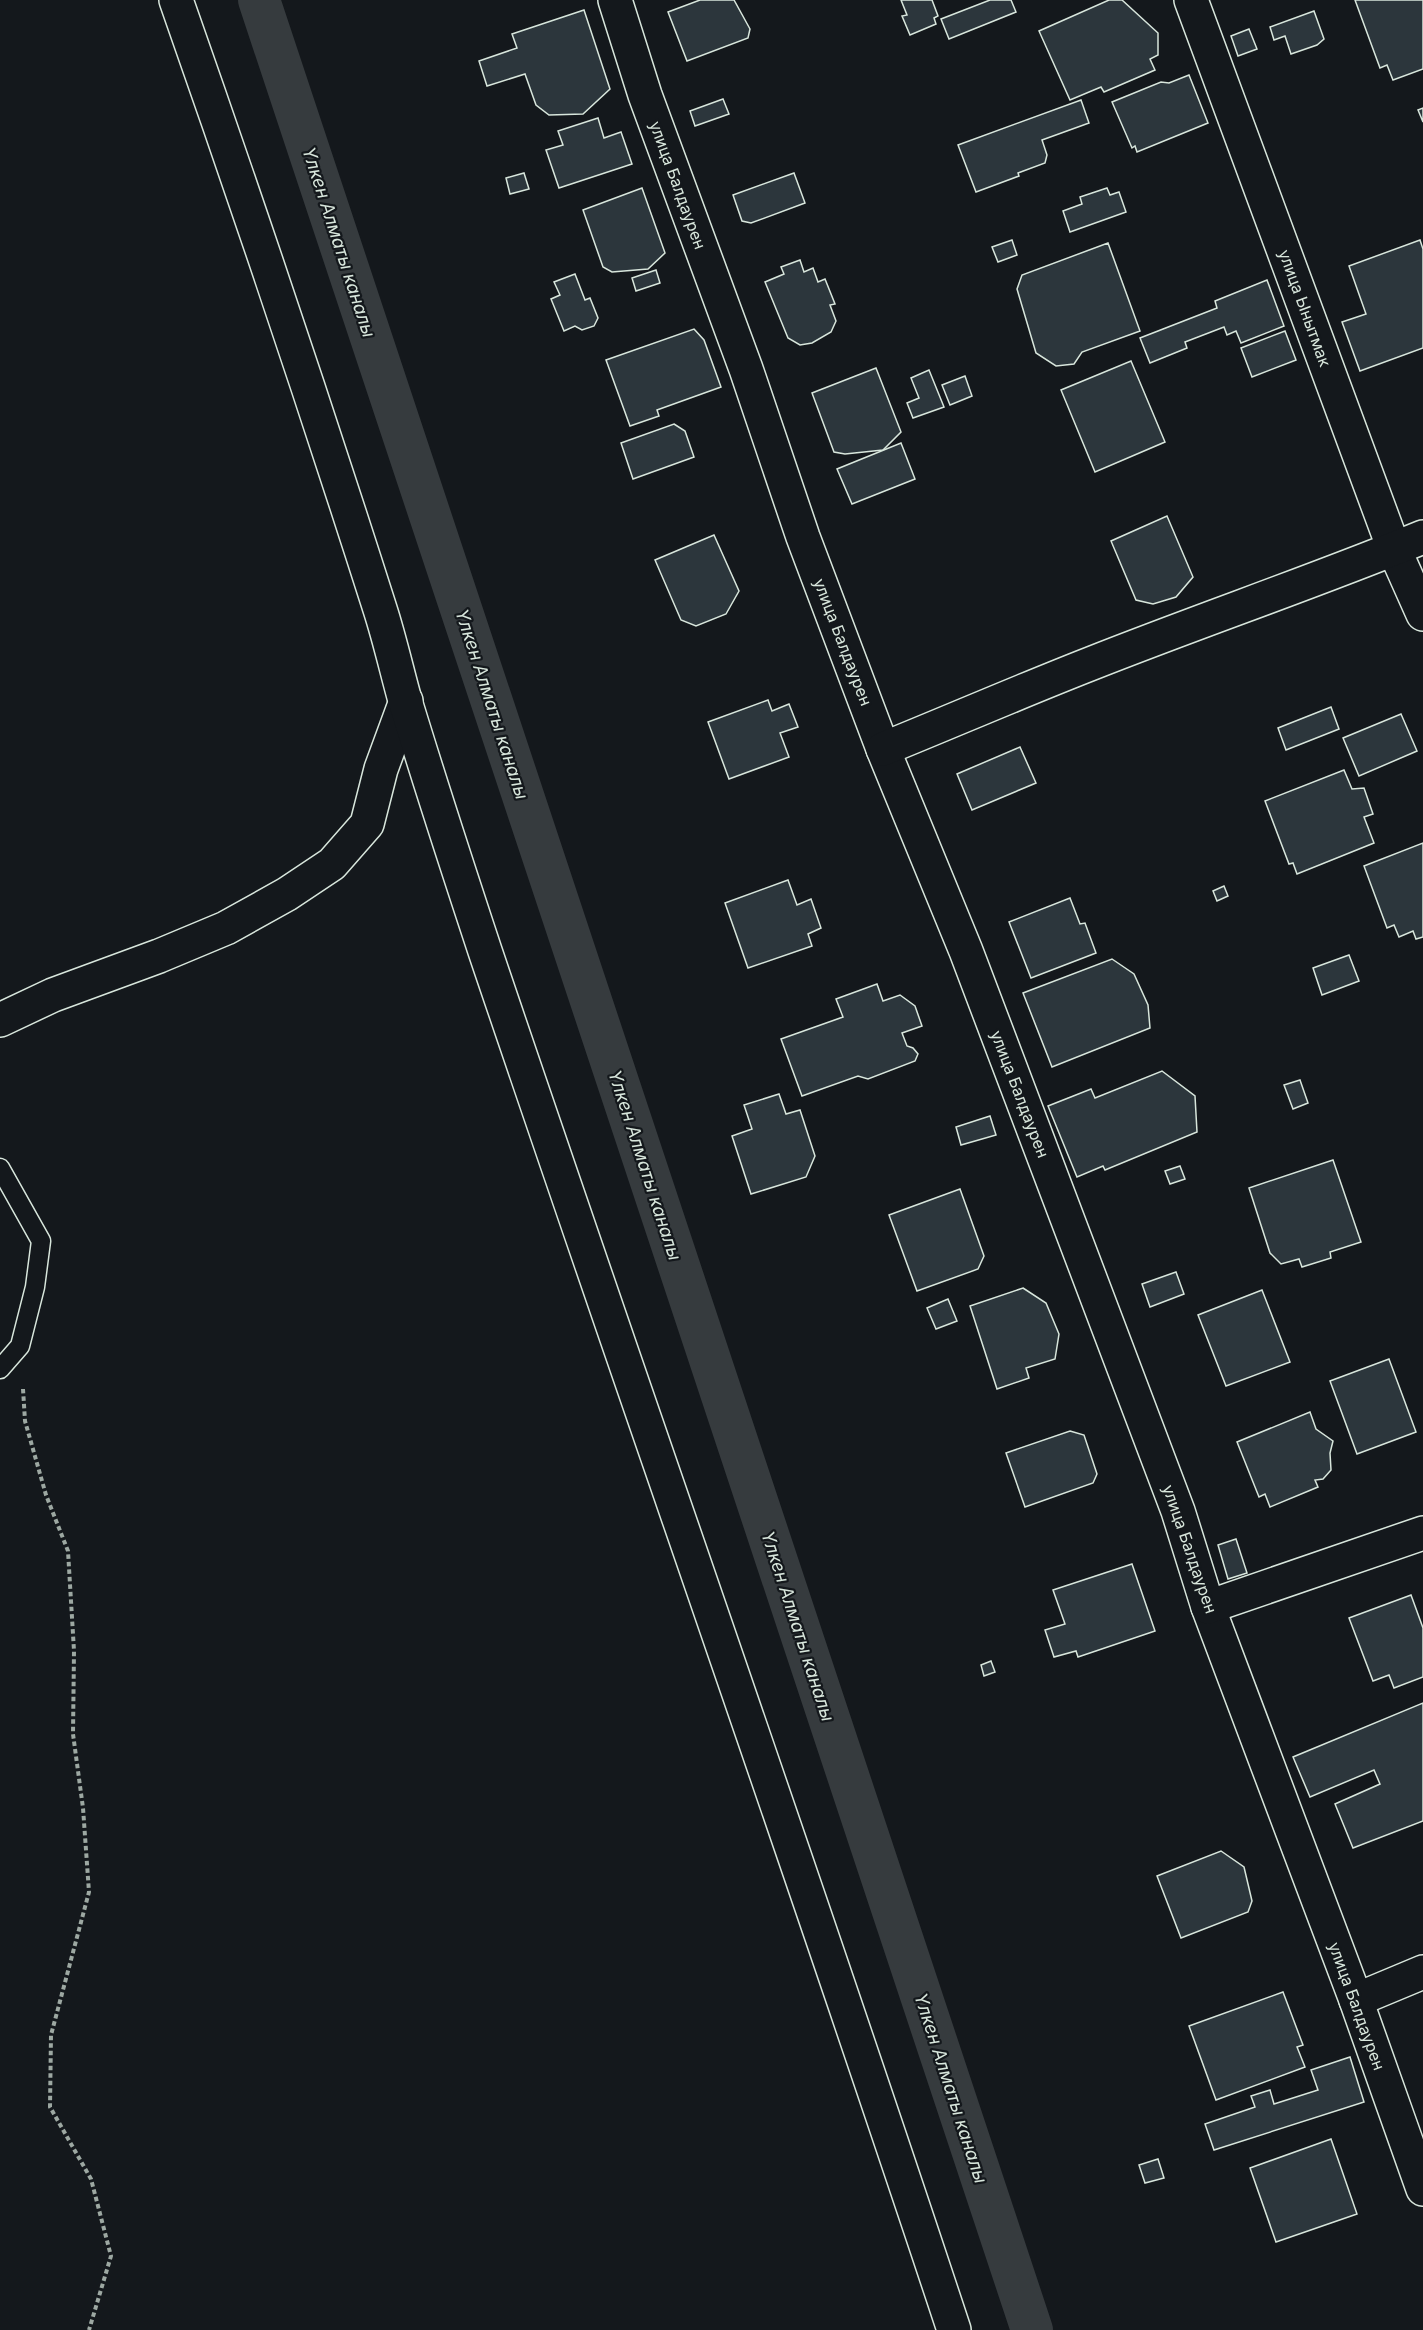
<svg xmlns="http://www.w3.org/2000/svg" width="1423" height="2330" font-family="Inter,sans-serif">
<rect width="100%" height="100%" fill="#14181c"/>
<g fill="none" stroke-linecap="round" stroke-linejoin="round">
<!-- canal -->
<polyline stroke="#363b3e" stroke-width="42" points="259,0 1032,2330"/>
</g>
<!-- building -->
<g fill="#2c363c" stroke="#d8e6dc" stroke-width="1.5">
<polygon points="700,0 734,0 750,29 748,38 687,61 668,12"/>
<polygon points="901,0 932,0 938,16 934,18 936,24 910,35 902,16 907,15"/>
<polygon points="990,0 1011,0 1016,12 949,39 941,19"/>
<polygon points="1109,0 1122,0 1158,33 1158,55 1150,59 1155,70 1104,92 1101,87 1070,100 1039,31"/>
<polygon points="1355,0 1423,0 1423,69 1393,80 1387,65 1380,68"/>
<polygon points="584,10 610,89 583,114 549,115 536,105 525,74 487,86 479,61 517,48 512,34"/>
<polygon points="1314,11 1324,39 1317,45 1291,54 1285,36 1274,40 1270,27"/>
<polygon points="1249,29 1257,49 1238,56 1231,36"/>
<polygon points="1189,75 1208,123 1137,152 1135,146 1132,148 1112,102 1161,82 1169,83"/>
<polygon points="723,99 729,114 695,126 690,111"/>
<polygon points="1081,100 1089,123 1042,140 1047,155 1045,163 1018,173 1019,176 976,192 958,145"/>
<polygon points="1423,108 1423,122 1418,110"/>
<polygon points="598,118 604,138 621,132 632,164 559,188 546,150 563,145 558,131"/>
<polygon points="524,173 529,189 510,194 506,178"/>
<polygon points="794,173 805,203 751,223 742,221 733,195"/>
<polygon points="642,188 665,253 648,269 612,272 603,267 583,210"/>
<polygon points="1107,188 1110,195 1119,192 1126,212 1070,232 1063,211 1082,204 1080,197"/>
<polygon points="1012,240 1017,255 998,262 992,247"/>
<polygon points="1420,240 1423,249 1423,348 1360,371 1342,322 1366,314 1349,266"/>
<polygon points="1108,243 1140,331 1082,352 1074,364 1056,366 1036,353 1017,289 1022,275"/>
<polygon points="800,260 804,272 813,268 818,282 825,279 835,304 830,305 836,321 831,332 812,343 800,345 788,338 765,282 784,274 781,267"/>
<polygon points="656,270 660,283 636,291 632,278"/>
<polygon points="575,274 585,300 590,298 598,318 594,326 582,330 575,326 564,331 551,299 560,295 554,282"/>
<polygon points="1267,280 1284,326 1241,343 1236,331 1227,335 1224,327 1185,342 1187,348 1150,363 1140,338 1217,308 1215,301"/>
<polygon points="694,329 704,340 721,387 657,410 659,416 630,426 606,360"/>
<polygon points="1285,331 1296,360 1252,377 1241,348"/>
<polygon points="1131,361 1165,442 1095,472 1061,390"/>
<polygon points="876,368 901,432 883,450 845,454 834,452 812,393"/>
<polygon points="929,370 944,407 913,418 907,403 919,398 911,378"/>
<polygon points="965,376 972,396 950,405 942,385"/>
<polygon points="674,424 685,431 694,457 633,479 621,443"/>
<polygon points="901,443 915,479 852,504 837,469"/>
<polygon points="1167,516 1193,577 1176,597 1153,604 1136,600 1111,541"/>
<polygon points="714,535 739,591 726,614 696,626 681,620 655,560"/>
<polygon points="768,700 772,711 789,704 798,727 780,733 789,757 729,779 708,722"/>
<polygon points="1331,707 1339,729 1286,750 1278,728"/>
<polygon points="1401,714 1417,751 1359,776 1343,738"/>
<polygon points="1020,747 1036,783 972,810 957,774"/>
<polygon points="1344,770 1352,789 1364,788 1373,814 1364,817 1374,843 1297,874 1293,863 1289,864 1265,801"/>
<polygon points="1423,843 1423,937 1416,939 1413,931 1399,937 1394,925 1387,928 1364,866"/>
<polygon points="788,880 797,905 811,899 821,928 808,934 812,946 748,968 725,903"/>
<polygon points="1224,886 1228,896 1217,901 1213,891"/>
<polygon points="1070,898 1080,924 1085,923 1096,953 1031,978 1009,922"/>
<polygon points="1349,955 1359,981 1322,995 1313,968"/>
<polygon points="1112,959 1134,974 1148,1005 1150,1028 1052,1067 1023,993"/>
<polygon points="877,984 883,1001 900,995 915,1006 922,1026 902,1033 907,1046 913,1048 918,1054 915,1061 868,1079 858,1076 802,1096 781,1039 843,1017 836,999"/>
<polygon points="1162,1071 1195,1096 1197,1132 1105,1170 1103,1166 1077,1177 1048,1106 1091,1089 1095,1098"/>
<polygon points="1300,1080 1308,1103 1293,1109 1284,1085"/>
<polygon points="779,1094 786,1114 800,1110 815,1156 806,1177 751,1194 732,1136 752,1129 744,1105"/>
<polygon points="990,1116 996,1135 961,1145 956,1127"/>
<polygon points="1333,1160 1361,1242 1330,1252 1331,1258 1302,1267 1299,1259 1281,1264 1270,1253 1249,1188"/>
<polygon points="1180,1166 1185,1179 1170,1184 1165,1171"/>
<polygon points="960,1189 984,1256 978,1269 917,1291 889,1215"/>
<polygon points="1176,1272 1184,1294 1150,1307 1142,1284"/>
<polygon points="1023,1288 1046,1303 1059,1334 1055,1359 1026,1368 1029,1378 997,1389 970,1306"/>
<polygon points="1262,1290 1290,1362 1226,1386 1198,1315"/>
<polygon points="948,1299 957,1321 936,1329 927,1308"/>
<polygon points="1389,1359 1416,1432 1357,1454 1330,1381"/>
<polygon points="1310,1412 1316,1429 1333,1441 1330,1453 1331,1470 1323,1479 1315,1480 1318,1487 1270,1507 1265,1494 1259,1497 1237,1442"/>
<polygon points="1070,1431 1084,1435 1097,1474 1093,1483 1025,1507 1006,1453"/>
<polygon points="1236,1539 1247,1573 1228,1579 1218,1545"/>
<polygon points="1132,1564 1155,1631 1078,1657 1076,1651 1054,1657 1045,1630 1065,1624 1053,1590"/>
<polygon points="1411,1595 1423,1628 1423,1677 1394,1688 1389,1675 1373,1681 1349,1618"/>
<polygon points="991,1661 995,1672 984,1676 981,1665"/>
<polygon points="1423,1703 1423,1821 1353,1848 1335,1804 1380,1784 1374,1770 1310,1797 1293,1757"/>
<polygon points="1221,1851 1244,1867 1252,1901 1248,1912 1181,1938 1157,1876"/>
<polygon points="1283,1992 1303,2045 1297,2047 1305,2067 1216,2100 1189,2026"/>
<polygon points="1350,2057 1364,2102 1214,2150 1205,2124 1255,2107 1251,2096 1270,2090 1274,2104 1318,2090 1311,2070"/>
<polygon points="1331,2139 1357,2214 1276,2242 1250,2168"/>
<polygon points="1158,2159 1164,2178 1145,2183 1139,2165"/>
</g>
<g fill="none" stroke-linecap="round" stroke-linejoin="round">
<defs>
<polyline id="service" points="0,1168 41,1241 35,1287 20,1346 0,1369"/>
<g id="minor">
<polyline points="615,0 645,95 746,369 803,537 883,749 966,951 1178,1511 1208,1607 1356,2000 1423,2189"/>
<polyline points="1191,0 1394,549 1423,614"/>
<path d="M 883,749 C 952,721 1021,691 1090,664 C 1201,620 1313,582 1423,537"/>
<polyline points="0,1020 53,995 159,956 226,928 287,894 332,864 367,824 381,769 406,701"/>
<polyline points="1208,1607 1423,1533"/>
<polyline points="1356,2000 1423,1972"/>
</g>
<path id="tertiary" d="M 176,0 C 247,202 315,405 380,609 C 390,640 397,672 406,704 C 431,786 458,869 485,951 C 640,1411 802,1869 954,2330"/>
</defs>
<!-- service casing -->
<use href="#service" stroke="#d8e6dc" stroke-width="21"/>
<!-- minor casing -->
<use href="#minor" stroke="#d8e6dc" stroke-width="36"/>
<!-- tertiary casing -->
<use href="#tertiary" stroke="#d8e6dc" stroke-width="36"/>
<!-- path -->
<polyline stroke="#9da8a2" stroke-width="4" stroke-dasharray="4.5 3" stroke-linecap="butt" points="23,1389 25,1421 46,1495 68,1551 74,1651 73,1734 83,1808 89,1892 51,2035 50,2107 91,2179 111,2256 89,2330"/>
<!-- service -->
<use href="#service" stroke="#14181c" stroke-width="18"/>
<!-- minor -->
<use href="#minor" stroke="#14181c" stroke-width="33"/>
<!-- tertiary -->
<use href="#tertiary" stroke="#14181c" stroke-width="33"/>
</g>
<g text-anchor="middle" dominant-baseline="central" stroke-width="4.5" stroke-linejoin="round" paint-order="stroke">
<!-- street labels -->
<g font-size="16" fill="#d8e6dc" stroke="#14181c">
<text transform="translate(678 185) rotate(70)">улица Балдаурен</text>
<text transform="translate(1305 308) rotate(70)">улица Ынытмак</text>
<text transform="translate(843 642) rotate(69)">улица Балдаурен</text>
<text transform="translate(1020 1094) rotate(69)">улица Балдаурен</text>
<text transform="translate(1190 1549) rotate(71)">улица Балдаурен</text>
<text transform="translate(1357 2006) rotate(70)">улица Балдаурен</text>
</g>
<!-- water labels -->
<g font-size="18" font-style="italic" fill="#d8e6dc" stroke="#14181c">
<text transform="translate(339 242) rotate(72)">Үлкен Алматы каналы</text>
<text transform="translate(492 704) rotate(72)">Үлкен Алматы каналы</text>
<text transform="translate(645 1165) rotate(72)">Үлкен Алматы каналы</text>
<text transform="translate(798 1626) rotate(72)">Үлкен Алматы каналы</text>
<text transform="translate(951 2088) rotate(72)">Үлкен Алматы каналы</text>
</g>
</g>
</svg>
